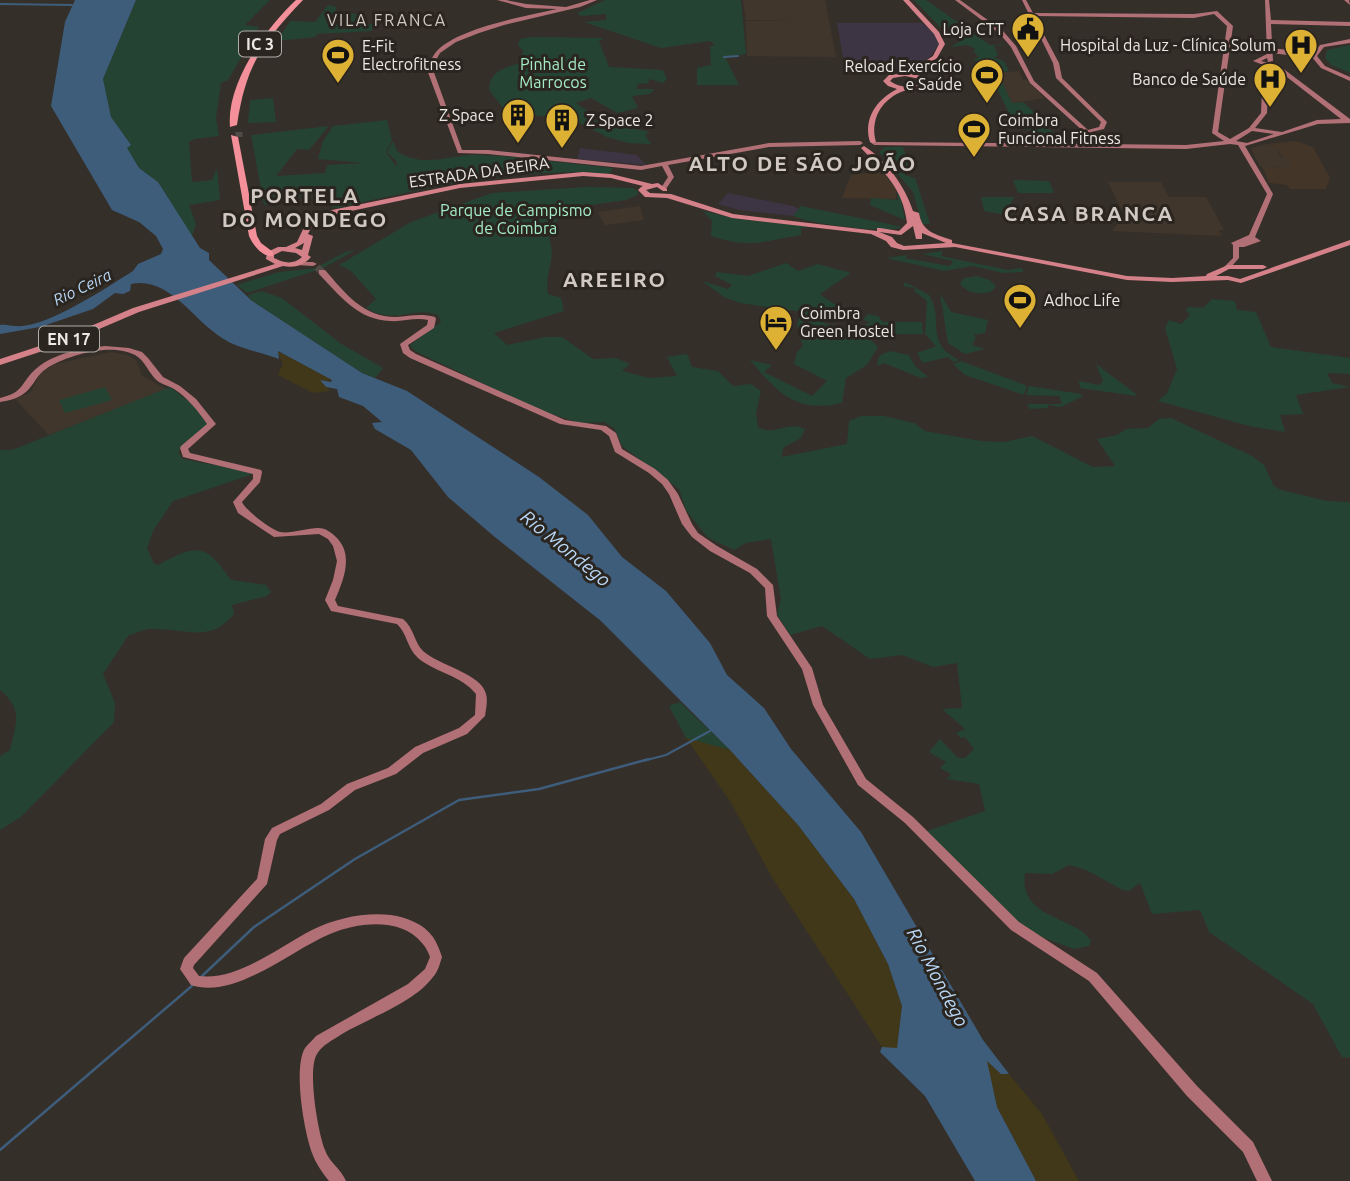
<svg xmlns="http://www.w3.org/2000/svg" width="1350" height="1181" font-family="Ubuntu,sans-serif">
<rect width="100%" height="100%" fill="#352f2a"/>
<!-- commercial -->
<g fill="#3d3444">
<polygon points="837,23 922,23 934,33 939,44 931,56 908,72 880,72 852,66 844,62"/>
<polygon points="580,148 637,155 646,165 577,159"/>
<polygon points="728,193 793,206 799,209 793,216 739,210 718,204"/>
</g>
<!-- industrial -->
<g fill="#443529">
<polygon points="1296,141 1313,147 1330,178 1326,189 1290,189 1287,185 1269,183 1263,168 1283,167 1283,158 1277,148 1267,144"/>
<polygon points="882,171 896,189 896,199 842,198 851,175"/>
</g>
<!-- built -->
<g fill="#41362c">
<polygon points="743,0 825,0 836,57 747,56 746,21 795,21 746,20"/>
<polygon points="1019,71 1023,80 1027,80 1044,98 1012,103 998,73"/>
<polygon points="1267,144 1277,148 1280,156 1289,159 1292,167 1263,168 1259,165 1251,148"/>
<polygon points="1108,182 1161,182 1169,197 1206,197 1224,230 1219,230 1222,236 1112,231 1124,215"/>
<polygon points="640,206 644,220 605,225 598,212"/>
<polygon points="111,352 127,355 136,360 142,376 166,389 49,435 15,399 30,393 41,373 55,364"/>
</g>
<!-- green -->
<g fill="#254333">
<polygon points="136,0 270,0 245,25 259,27 228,80 221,83 216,118 219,136 194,139 189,142 192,182 212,180 217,168 220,200 189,205 196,224 192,236 158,182 139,168 124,146 130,144 111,117 103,79"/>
<polygon points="605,0 741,0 746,54 725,57 739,85 697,85 697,68 711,65 710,47 715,45 710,41 661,48 584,22 606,20 606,14 581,16 577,13"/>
<path d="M 914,0 L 926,0 L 990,45 L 1008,44 L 994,46 L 998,55 L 994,58 L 1004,61 L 1009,71 L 998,73 L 1012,103 L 1023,102 L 1045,122 L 1039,123 L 1062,137 L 1064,143 L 1037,143 L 1032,130 C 1004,132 1002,73 973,59 L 979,58 L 973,50 L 976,49 L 967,45 L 950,47 L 964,39 L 956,30 L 941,28 Z"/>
<polygon points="328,5 337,7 335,13 360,14 357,23 373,24 372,31 316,34 316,37 277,41 290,21 315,22"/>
<path d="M 532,37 L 604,38 L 599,41 L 609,67 L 663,70 L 667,79 L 663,83 L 649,79 L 648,83 L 638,84 L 636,89 L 654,89 L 650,94 L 632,96 L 638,108 L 617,113 L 591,98 L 576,103 L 589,112 L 588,115 C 608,132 627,125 649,132 L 645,135 L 651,144 L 628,143 L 607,137 L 568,117 L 520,115 L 504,109 L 489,90 C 490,71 503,69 519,63 L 523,51 L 518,45 L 520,39 Z"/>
<polygon points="1350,45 1350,73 1331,65 1325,58 1327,50"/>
<polygon points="273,98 276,122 248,123 250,100"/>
<path d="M 387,120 L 392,140 L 386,152 L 396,166 L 397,162 L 387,152 L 393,141 L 397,151 C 423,170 453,153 482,155 C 526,157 569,164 613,168 L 609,174 C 527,166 418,189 338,208 L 331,207 L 327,199 C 308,190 284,200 264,205 L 251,135 L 329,126 L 309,150 L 297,149 L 276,176 L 325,173 L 327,165 L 364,163 L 318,159 L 323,141 L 333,126 Z"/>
<polygon points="885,147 903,147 910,168 903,168 905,175 915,178 930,224 922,224 913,192 879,152"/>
<polygon points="886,175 899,190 905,220 870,205 871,198 898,200 897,189"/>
<polygon points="1013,180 1049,181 1054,193 1018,193"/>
<path d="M 586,187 L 633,188 L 638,191 L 637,195 L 626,200 L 563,209 L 549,237 C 557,261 544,272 548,294 L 561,298 L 564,311 L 494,333 L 507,345 L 546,337 L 562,337 L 593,359 L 616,358 L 630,364 L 622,371 L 649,378 L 677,376 L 667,357 L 687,354 L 692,367 L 718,371 L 733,386 L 751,384 L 761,391 L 756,413 L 758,427 C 774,437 789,420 805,429 L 801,438 L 783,448 L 782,457 L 847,444 L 849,421 L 861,416 L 884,416 L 914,423 L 925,431 L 981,441 L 1004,442 L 1032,436 L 1093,467 L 1115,466 L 1097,439 L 1117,435 L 1126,429 L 1148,428 L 1159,419 L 1171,418 L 1252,456 L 1264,465 L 1274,486 L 1281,490 L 1327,501 L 1350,502 L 1350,1058 L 1342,1057 L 1313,1004 L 1209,932 L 1200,910 L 1152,914 L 1140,883 L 1129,891 L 1123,890 L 1086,870 L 1069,865 L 1052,874 L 1025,873 C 1018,920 1079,917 1091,941 L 1089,946 L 1074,949 L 1028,932 L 924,832 L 985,811 L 979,784 L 947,779 L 951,774 L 940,768 L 946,762 L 929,752 L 940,739 L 958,758 L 965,758 L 974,749 L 965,737 L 961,738 L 956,733 L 965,729 L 942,709 L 962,708 L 957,663 L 933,667 L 902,655 L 870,659 L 822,626 L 790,635 L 777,614 L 781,599 L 771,539 L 746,543 L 734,550 L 707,537 L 686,510 L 679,489 L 622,446 L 614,428 L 604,422 L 580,423 L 539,410 L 415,351 L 410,345 L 441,322 L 438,315 C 414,305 396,326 366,308 L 376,299 L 351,271 L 339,265 L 411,222 L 492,193 Z"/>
<polygon points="981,197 1014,197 1006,215 984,211"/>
<path d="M 801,206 L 903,227 C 885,234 811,224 793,216 Z"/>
<path d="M 703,211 L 738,219 L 812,227 L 801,228 L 801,235 C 763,241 751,249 711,236 L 712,221 Z"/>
<polygon points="356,250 323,268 247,293 237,285 279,272 316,268 345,252"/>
<polygon points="943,251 941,256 1008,270 1022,268 1023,272 1003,273 973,266 944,271 886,258 908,255 905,258 950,266 953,261 922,254"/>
<path d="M 786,263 L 798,271 L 818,264 L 851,273 L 820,294 L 840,308 L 839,316 L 823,323 L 857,330 L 870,322 L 863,320 L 868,314 L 878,316 L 883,322 L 922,322 L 923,334 L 885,334 L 870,339 L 878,347 L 867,365 L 846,378 L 842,403 C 796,414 777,392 750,360 L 772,365 L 764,372 L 812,396 L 827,381 L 794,364 L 797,352 L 803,346 L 797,326 L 799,317 L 806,319 L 803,312 L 740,303 L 724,297 L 702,281 L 728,289 L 732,285 L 715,276 L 717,272 L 748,276 Z"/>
<path d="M 977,276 L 990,280 L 996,286 L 991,292 C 978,294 969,294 960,284 L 964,278 Z"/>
<path d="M 905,282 L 929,295 C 945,320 923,342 959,360 L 954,362 L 948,357 L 923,363 L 917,353 L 936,346 L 925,334 L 927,301 L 914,291 L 915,288 L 903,286 Z"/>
<polygon points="261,291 282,298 340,343 383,368 375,378 362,373 252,301 248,295"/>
<polygon points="940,293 951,312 988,320 985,333 974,335 976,338 972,345 985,349 965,354 948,343"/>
<polygon points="1212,299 1235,301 1237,310 1256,312 1271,347 1350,358 1350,374 1327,373 1332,383 1350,387 1296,395 1303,414 1280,415 1285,432 1249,426 1158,401 1167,393 1177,369 1165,328 1169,320 1181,324 1190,315 1186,310 1188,307 1203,308"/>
<polygon points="890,351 909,355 915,366 928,377 921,378 884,363 877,366 879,356"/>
<polygon points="961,361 1027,386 1024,395 965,375 953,364"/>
<polygon points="1096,364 1136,394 1136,396 1080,388 1079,381 1100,385 1103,381"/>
<polygon points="1029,386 1081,394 1083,396 1061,407 1048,405 1048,408 1030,409 1027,404 1062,404 1059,396 1026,395"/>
<polygon points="105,387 112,400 65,413 59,400"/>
<path d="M 170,387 L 199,409 L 209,422 C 200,435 185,439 178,452 L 183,459 L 256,473 L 173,501 L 153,531 L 147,548 L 154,564 L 158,565 C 195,545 205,541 231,580 L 266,585 L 271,592 L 267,596 L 232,605 L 234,614 C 211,643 187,629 155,629 C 146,628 137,633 128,636 L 103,674 L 115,703 L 114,722 L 21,817 L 0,830 L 0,756 L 10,750 C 16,723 24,710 0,690 L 0,450 L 12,450 Z"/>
<polygon points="680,702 730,750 686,738 669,706"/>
</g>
<!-- sand -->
<g fill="#403818">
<polygon points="277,351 333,380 321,381 330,391 313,393 278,375 283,363"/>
<polygon points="686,738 730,750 798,825 854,899 888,964 902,1006 897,1049 882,1047 773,879 730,801"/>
<polygon points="986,1059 1001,1074 1009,1074 1042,1114 1079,1181 1036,1181 997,1107"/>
</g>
<!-- water -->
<path fill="#3e5d7b" d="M 75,0 L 136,0 L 103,79 L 111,117 L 131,145 L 127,148 L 139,168 L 158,182 L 200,248 L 209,253 L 209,260 L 252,301 L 362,373 L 407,391 L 539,477 L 588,515 L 622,557 L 666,591 L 710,643 L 727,675 L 764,708 L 791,749 L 861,832 L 983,1040 L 1009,1074 L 1001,1074 L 987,1061 L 997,1107 L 1036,1181 L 975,1181 L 925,1096 L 880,1052 L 882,1047 L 897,1048 L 902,1006 L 888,964 L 854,899 L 798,825 L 730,750 L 601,621 L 496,538 L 448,497 L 411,450 L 375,429 L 372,423 L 382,422 L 363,406 L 339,397 L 337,389 L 326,387 L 320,380 L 331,382 L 332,380 L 278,351 L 279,359 C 262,352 238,349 222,338 C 193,320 169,276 131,284 L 130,291 L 123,294 L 115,293 L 93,309 L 40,327 L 0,334 L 0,325 C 6,324 11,326 15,326 C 46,329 107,287 133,271 L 138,264 L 161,254 L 163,249 L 156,236 L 139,222 L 112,210 L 51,106 L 65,22 Z"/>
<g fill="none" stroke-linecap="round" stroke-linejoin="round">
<!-- stream-far1 -->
<g stroke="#3e5d7b" stroke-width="2">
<polyline points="0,4 72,5"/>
<polyline points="724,57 738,56"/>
<polyline points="643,761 666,755 710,731"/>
</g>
<!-- stream -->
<g stroke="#3e5d7b" stroke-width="2.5">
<polyline points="202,976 254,927 355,859 459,800 539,789 649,759"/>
<polyline points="0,1150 193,985"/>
</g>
<!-- secondary-tunnel -->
<polyline stroke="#504b46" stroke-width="7" stroke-dasharray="7 3.5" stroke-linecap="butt" points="317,267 322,272"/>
<!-- highway-tunnel -->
<polyline stroke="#504b46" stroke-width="7" stroke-dasharray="7 3.5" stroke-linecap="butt" points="239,132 239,137"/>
<!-- secondary -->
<g fill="#b17076" fill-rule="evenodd">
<path d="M 497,0 L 506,0 L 526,4 L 566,7 L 590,0 L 597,0 L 580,7 L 504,25 L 479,33 L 456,42 L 440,53 L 432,67 L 462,150 L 488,150 L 641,166 L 769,143 L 860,141 L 863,143 L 860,145 L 769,147 L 668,165 L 674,177 L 666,189 L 664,190 L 661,188 L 668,177 L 662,166 L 641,170 L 488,154 L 458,153 L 423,59 L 428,58 L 430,62 C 432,59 433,55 436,52 C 457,28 526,16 557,9 L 526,8 Z"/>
<path d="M 955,0 L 960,0 L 1003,31 L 1016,46 L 1034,81 L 1088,130 L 1099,127 L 1101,122 L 1056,78 L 1053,63 L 1022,0 L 1026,0 L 1033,13 L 1194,14 L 1217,11 L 1233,26 L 1218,132 L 1230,139 L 1249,128 L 1261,113 L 1263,68 L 1266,66 L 1253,61 L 1267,54 L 1265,0 L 1269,0 L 1271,20 L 1350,22 L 1350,26 L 1271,24 L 1273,61 L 1268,62 L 1267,58 L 1261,61 L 1273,64 L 1277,64 L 1350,119 L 1350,123 L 1318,124 L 1245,146 L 1273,194 L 1255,237 L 1261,241 L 1244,247 L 1239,247 L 1239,258 L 1230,268 L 1226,268 L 1224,267 L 1233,258 L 1233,245 L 1231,243 L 1249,235 L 1267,194 L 1238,145 L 1230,144 L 1186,149 L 874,145 L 873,144 L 876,142 L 1097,144 L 1083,133 L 1083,131 L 1030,83 L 1011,47 L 999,33 ZM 1214,14 L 1227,26 L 1212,133 L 1224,141 L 1186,145 L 1101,144 L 1101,142 L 1091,132 L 1104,129 L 1107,122 L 1062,78 L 1059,63 L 1034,16 L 1194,18 ZM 1271,67 L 1274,67 L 1341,119 L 1317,120 L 1282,132 L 1255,128 L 1267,113 L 1269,69 ZM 1252,131 L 1274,134 L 1247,143 L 1236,141 Z"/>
<polygon points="1344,0 1349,0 1350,5"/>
<polygon points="1350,39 1350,43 1324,47 1317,56 1325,66 1350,77 1350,81 1321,68 1311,56 1312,55 1293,55 1290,53 1293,51 1315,52 1320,45"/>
<polygon points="298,262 313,262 317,264 313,266 296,265 296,263"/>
<path d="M 319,270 L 325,270 C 345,293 363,317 396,317 C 410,316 421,313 435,317 L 436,319 L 434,328 L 408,345 L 410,350 L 416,354 L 565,420 L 606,426 L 616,433 L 622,449 L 655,469 L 668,480 L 678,494 L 692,524 L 698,533 L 717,546 L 757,569 L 773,585 L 777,616 L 812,668 L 823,705 L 866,779 L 913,817 L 1019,922 L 1097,973 L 1197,1086 L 1253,1142 L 1272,1181 L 1257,1181 L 1243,1152 L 1187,1096 L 1089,981 L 1011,930 L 905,823 L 858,785 L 813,705 L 802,669 L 767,616 L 765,588 L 750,573 L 710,551 L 692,537 L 682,524 L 669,494 L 662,484 L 649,473 L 615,452 L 609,436 L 601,430 L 560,424 L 410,358 L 403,353 L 400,344 L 427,325 L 428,320 C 415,317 403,322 390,321 C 358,320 339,295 319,274 Z"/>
<path d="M 105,346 L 129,348 L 142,352 L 148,358 L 163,377 L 180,386 L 196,399 L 216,424 L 188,449 L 190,453 L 261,470 L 262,472 L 260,482 L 242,502 C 245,510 272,530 280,532 C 290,534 307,528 318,528 C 326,528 332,533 337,538 C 354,556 343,581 335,600 L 338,606 L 403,619 C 414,628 414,642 423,651 C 438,665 482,674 486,694 C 488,700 486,709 485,716 L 467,734 L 423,753 L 396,774 L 355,790 L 329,810 L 280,834 L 277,840 L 267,884 L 194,965 L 193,968 L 199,976 C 237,981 279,947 312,930 C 336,918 365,912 391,915 C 406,917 424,924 433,937 C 437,943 440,951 442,957 C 440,963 438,972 433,977 C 415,1002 369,1018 342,1034 C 333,1040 322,1045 317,1054 C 307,1069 318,1133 325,1150 C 329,1162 341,1169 346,1181 L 329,1181 C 322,1172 316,1164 312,1153 C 304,1131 293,1068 305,1048 C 308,1044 313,1040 316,1036 L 408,984 L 425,969 L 430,957 C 428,952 426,947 422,943 C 401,917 358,922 330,934 C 291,950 235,1000 191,985 L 180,969 L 184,958 L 257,879 L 265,839 L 272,828 L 321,804 L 347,784 L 388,768 L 415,747 L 459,728 L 475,715 L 476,694 C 461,675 436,673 418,658 C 407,648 407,633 397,624 L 331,611 L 325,600 L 333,580 L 337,561 L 333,546 L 328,539 L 319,534 L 274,537 L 238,513 L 233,502 L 253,479 L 253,474 L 183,457 L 180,448 L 181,446 L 207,424 C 198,411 187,397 174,389 C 169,386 164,385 159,382 C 150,376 147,364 138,357 C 115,341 67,355 46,369 C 38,374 35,382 29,389 C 21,398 11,400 0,402 L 0,398 C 26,392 20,382 37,368 C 55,353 82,348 105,346 Z"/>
</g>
<!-- primary -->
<g fill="#d48189" fill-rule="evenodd">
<path d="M 903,0 L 909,0 L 939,32 L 945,44 L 937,58 L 913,74 L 924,77 L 927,85 C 918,90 909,89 901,92 C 880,101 870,121 876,142 L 873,144 L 870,142 C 863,119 876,100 897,89 L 888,86 L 883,81 L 889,75 L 907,73 L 933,56 L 939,44 L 934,34 ZM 905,76 L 920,79 L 922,83 C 910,88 900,88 890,81 L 893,78 Z"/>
<path d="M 864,146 C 886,160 905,186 913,211 L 919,213 C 922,232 935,234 952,240 L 952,243 L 1127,276 L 1172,278 L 1206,276 L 1207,274 L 1228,265 L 1263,265 L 1267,267 L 1263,269 L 1229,269 L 1216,276 L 1228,276 L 1240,279 L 1350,240 L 1350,245 L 1241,283 L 1228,280 L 1172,282 L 1127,280 L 955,247 L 903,250 L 891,247 L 886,241 L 871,234 L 732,218 L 667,198 L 645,197 L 638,190 L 641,187 L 643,186 L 611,178 L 583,176 L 460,188 L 332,215 L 312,226 L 308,234 L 313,236 L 308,255 L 311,257 C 303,266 294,268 283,266 L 139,312 L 64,344 L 0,365 L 0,359 L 58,340 L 133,308 L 275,264 L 266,259 L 267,252 L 278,247 L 286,247 L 297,242 L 306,223 L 327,211 L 460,184 L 583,172 L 611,174 L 652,184 L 658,183 L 667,189 L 667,191 L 663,191 L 657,187 L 646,190 L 650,193 L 671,194 L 733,214 L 877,231 L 877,228 L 880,228 L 899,231 L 907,223 C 903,189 885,173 862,149 L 861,148 ZM 913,226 L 916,239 L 922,239 L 922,233 L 946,243 L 904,246 L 897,243 L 892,237 L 879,232 L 901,235 ZM 304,243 L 302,250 L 295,248 ZM 282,251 L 296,253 L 302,257 C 293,265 284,263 274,258 L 274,255 Z"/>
</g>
<!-- highway -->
<g fill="#f4909a" fill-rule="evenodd">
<path d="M 296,0 L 303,0 C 262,43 246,65 237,125 L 230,127 C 226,83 266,28 296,0 Z"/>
<path d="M 231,135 L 238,137 L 257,236 L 261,243 L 273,252 L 273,256 C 262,257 253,245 249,236 Z"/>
</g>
<!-- secondary-bridge -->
<polyline stroke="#b17076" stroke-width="5" points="1237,47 1293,53"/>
</g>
<!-- icons -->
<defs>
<symbol id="civic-pin" viewBox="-11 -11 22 30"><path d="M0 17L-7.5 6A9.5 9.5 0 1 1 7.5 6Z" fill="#ddb133" stroke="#2b2520"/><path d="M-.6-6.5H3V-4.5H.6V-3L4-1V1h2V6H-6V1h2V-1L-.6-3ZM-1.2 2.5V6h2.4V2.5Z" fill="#111"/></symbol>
<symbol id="hospital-pin" viewBox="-11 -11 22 30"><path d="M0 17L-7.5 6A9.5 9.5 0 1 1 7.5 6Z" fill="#ddb133" stroke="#2b2520"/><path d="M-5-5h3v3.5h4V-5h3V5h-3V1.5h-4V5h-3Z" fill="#111"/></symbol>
<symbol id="stadium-pin" viewBox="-11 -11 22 30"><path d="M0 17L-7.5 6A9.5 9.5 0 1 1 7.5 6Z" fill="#ddb133" stroke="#2b2520"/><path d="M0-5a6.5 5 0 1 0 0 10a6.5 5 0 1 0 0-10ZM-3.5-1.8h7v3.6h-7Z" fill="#111"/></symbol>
<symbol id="building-pin" viewBox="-11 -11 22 30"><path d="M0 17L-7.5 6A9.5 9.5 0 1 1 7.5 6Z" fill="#ddb133" stroke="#2b2520"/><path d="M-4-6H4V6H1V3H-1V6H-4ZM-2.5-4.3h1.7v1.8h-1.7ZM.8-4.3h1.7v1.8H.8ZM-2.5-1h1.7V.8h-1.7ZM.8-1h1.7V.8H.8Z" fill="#111"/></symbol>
<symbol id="hotel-pin" viewBox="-11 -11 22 30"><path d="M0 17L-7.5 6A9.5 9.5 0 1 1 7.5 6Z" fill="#ddb133" stroke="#2b2520"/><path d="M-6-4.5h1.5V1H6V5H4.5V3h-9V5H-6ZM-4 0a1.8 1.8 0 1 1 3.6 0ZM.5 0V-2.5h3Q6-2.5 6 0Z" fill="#111"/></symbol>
</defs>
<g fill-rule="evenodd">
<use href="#civic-pin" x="1009" y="10" width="38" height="52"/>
<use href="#hospital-pin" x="1282" y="26" width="38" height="52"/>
<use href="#stadium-pin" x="319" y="36" width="38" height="52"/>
<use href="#stadium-pin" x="968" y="56" width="38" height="52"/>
<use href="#hospital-pin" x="1251" y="60" width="38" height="52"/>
<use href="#building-pin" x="499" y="96" width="38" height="52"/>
<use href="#building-pin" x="543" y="101" width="38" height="52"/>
<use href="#stadium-pin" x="955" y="110" width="38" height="52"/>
<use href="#stadium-pin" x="1001" y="281" width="38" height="52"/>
<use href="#hotel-pin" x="757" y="303" width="38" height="52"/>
</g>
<g text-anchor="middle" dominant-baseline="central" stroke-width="6" stroke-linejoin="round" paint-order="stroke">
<!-- far-neighbourhood labels -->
<g font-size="16" letter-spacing="2" fill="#d0c8c1" stroke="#2b2520">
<text x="387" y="20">VILA FRANCA</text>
</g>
<!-- far-poi labels -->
<g font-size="16" fill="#ebe7e3" stroke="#2b2520" text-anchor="end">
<text x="1004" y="29">Loja CTT</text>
<text x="1276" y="45">Hospital da Luz - Clínica Solum</text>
<text x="362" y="46" text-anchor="start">E-Fit<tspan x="362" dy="18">Electrofitness</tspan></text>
<text x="962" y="66">Reload Exercício<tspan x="962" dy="18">e Saúde</tspan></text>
<text x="1246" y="79">Banco de Saúde</text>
<text x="494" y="115">Z Space</text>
<text x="586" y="120" text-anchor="start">Z Space 2</text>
<text x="998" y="120" text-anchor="start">Coimbra<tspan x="998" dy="18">Funcional Fitness</tspan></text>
<text x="1044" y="300" text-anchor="start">Adhoc Life</text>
<text x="800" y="313" text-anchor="start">Coimbra<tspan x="800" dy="18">Green Hostel</tspan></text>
</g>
<!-- shield labels -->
<g fill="#2b2520" stroke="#b1ada8" stroke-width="2">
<rect x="239" y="31.5" width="42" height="25" rx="5"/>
<rect x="39" y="326.5" width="60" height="25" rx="5"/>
</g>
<g font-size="16" font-weight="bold" fill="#ebe7e3">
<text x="260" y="44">IC 3</text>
<text x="69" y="339">EN 17</text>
</g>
<!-- far-park labels -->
<g font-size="16" fill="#a4ecc5" stroke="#2b2520">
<text x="553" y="64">Pinhal de<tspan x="553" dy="18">Marrocos</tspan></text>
<text x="516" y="210">Parque de Campismo<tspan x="516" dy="18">de Coimbra</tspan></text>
</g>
<!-- far-street labels -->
<g font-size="16" fill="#ebe7e3" stroke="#2b2520">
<text transform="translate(479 172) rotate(-8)">ESTRADA DA BEIRA</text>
</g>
<!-- far-water labels -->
<g font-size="16" font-style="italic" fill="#b9d8f7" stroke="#2b2520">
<text transform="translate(82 287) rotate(-26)">Rio Ceira</text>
</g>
<!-- water labels -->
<g font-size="19" font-style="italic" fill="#b9d8f7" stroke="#2b2520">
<text transform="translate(566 548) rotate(39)">Rio Mondego</text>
<text transform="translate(938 977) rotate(62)">Rio Mondego</text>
</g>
<!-- far-district labels -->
<g font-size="21" font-weight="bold" letter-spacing="2" fill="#d0c8c1" stroke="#2b2520">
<text x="803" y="163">ALTO DE SÃO JOÃO</text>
<text x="305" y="195">PORTELA<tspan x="305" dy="24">DO MONDEGO</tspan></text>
<text x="1089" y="213">CASA BRANCA</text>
<text x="615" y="279">AREEIRO</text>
</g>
</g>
</svg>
